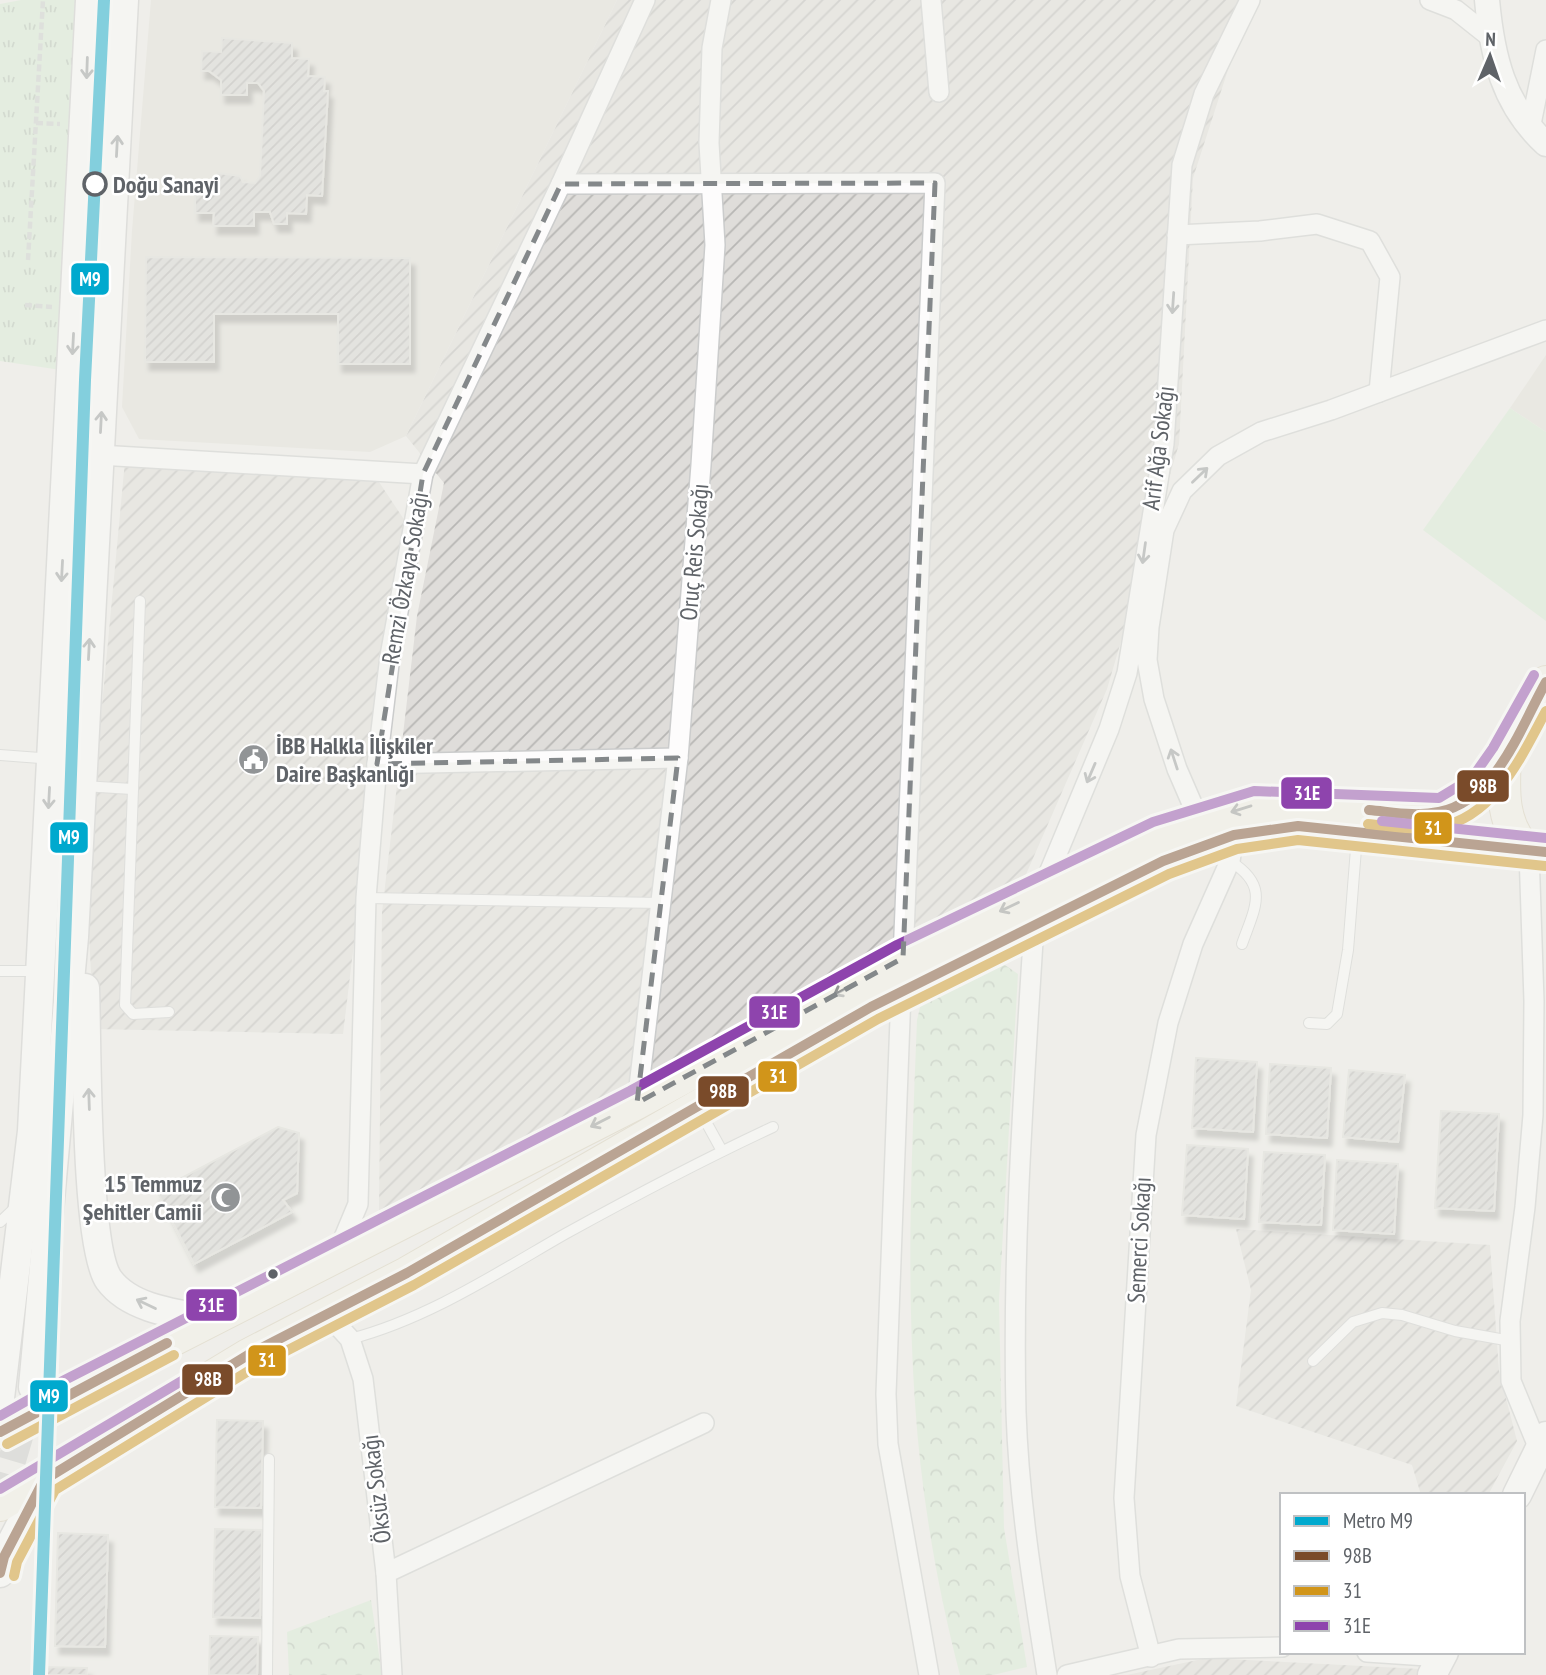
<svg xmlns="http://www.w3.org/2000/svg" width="1546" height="1675" font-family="'PT Sans Narrow',sans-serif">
<defs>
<pattern id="industrial-furrows" width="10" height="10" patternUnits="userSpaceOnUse" patternTransform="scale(1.75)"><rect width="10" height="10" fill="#dfddda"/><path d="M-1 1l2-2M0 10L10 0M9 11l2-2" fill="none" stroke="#b8b7b5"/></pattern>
<pattern id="grass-tufts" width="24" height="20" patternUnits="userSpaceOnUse" patternTransform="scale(1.75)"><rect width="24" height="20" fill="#d8ebd6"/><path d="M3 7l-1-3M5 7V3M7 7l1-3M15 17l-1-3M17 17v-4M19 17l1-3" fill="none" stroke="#b2c2b1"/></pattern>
<pattern id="park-crowns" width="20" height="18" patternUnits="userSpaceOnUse" patternTransform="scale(1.75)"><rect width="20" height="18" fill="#d8ebd6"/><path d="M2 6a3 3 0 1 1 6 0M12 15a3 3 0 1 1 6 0" fill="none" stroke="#b2c2b1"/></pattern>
<pattern id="building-hatch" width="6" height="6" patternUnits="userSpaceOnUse" patternTransform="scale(1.75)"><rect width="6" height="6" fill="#d6d5d3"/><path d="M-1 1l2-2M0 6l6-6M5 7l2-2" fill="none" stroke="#b1b0af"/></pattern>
<filter id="shadow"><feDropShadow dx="4.5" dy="8" stdDeviation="2" flood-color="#0004"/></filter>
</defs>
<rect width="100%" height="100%" fill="#efeeea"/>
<!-- industrial -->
<g fill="url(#industrial-furrows)">
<polygon points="617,0 1260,0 1236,45 1193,178 1179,444 1107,689 1024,879 379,1213 382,912 417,616 444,483 406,436"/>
<polygon points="125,461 379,482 405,521 343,1034 94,1029 86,876"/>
<polygon points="1236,1229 1490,1245 1499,1371 1517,1441 1488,1495 1421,1495 1412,1465 1236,1406 1251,1290"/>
<polygon points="1207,1658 1420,1669 1417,1675 1127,1675"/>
</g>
<!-- education -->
<g fill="#e2e0da">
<polygon points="151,0 617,0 406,436 370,452 139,439 122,407 132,231"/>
<polygon points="1546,355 1546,432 1510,408"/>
</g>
<!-- grass -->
<polygon fill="url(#grass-tufts)" points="21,0 76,0 81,8 61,370 0,361 0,4"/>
<!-- park -->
<g fill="url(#park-crowns)">
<path d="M 1002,963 L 1018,974 L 999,1301 L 1004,1528 L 1027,1667 L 993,1675 L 960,1675 C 937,1587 921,1494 915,1403 C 906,1276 912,1147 917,1020 L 922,999 L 941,986 Z"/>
<polygon points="371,1600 382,1675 289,1675 287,1632"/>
</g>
<!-- pitch -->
<polygon fill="#d8ebd6" points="1510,408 1546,432 1546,621 1423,530"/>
<!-- building -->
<g fill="url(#building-hatch)" stroke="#deddd9" stroke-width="2" filter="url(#shadow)">
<polygon points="222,38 292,43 292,58 309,59 308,76 325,77 324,91 328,91 322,196 307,195 306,214 287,213 287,224 274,224 270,212 254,212 254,226 213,226 214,213 195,213 195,191 208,181 217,183 218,173 240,176 243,182 255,183 260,176 264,91 258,83 247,83 247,95 221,95 221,80 209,71 201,71 202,51 221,52"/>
<polygon points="146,257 410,258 410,364 338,364 338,314 214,314 214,362 145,362"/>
<polygon points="1196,1058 1257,1062 1253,1132 1192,1128"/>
<polygon points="1270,1064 1331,1068 1327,1138 1266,1134"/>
<polygon points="1349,1070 1405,1075 1398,1142 1343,1137"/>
<polygon points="1441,1111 1499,1114 1494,1211 1435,1208"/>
<polygon points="278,1127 299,1133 297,1193 283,1200 292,1212 194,1264 157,1191"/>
<polygon points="1187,1145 1248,1149 1244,1219 1182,1215"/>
<polygon points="1264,1152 1325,1155 1321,1225 1259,1222"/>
<polygon points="1337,1160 1398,1164 1394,1234 1333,1230"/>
<polygon points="217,1420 263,1421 261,1508 215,1507"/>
<polygon points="215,1529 262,1530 260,1618 213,1617"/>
<polygon points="58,1533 108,1535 105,1647 55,1646"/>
<polygon points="210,1636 258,1637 257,1675 209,1675"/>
<polygon points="38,1667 87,1668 86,1675 38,1675"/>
</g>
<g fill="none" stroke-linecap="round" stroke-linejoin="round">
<!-- secondary-tunnel -->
<polyline stroke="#cbcbca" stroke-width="28" stroke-dasharray="28 14" stroke-linecap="butt" points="0,1501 29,1403"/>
<defs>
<g id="service">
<polyline points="140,601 125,1005 133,1014 169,1012"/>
<polyline points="0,755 80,761"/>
<polyline points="83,786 132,789"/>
<path d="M 1230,861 C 1270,886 1255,907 1242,944"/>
<polyline points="366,898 661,903"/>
<polyline points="0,971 40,971"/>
<polyline points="1309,1023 1327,1024 1337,1014 1348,950 1357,836"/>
<polyline points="700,1111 722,1151"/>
<polyline points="0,1222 16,1207"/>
<path d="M 350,1339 C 427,1319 497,1273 565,1234 C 634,1196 702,1160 773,1127"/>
<polyline points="1313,1361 1353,1322 1382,1313 1402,1315 1455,1331 1511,1341"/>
<polyline points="267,1675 269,1459"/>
</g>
<g id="minor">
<polyline points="931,0 939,92"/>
<polyline points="1430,0 1456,10 1490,37"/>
<polyline points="1530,129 1546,50"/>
<polyline points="561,184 935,183 903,958"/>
<polyline points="1177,235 1260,231 1317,224 1370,241 1390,277 1379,392"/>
<polyline points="99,455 423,474"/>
<polyline points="377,764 678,758"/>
<polyline points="1200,822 1177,769 1154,699 1147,660 1149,627 1164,530 1182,491 1218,456 1261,432 1331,410 1546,330"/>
<polyline points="1529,852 1534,1001 1533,1115 1525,1207 1510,1321 1511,1381 1539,1449 1545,1453"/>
<polyline points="1041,892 1109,729 1127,673 1164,444 1182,165 1204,94 1250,0"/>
<path d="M 1034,925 C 1024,1087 1012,1249 1016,1412 C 1019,1501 1033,1588 1047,1675"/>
<polyline points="901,992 886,1394 888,1444 929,1675"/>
<polyline points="637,1103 678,758 701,465 715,245 709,143 712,48 721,0"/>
<polyline points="332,1255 343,1240 358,1204 366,898 377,764 390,656 423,474 561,184 645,0"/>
<polyline points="327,1314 350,1339 363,1379 386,1573 392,1675"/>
<polyline points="386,1573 704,1423"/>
<polyline points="1367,1652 1442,1657"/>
<polyline points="1151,1657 1130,1576 1124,1498 1146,1135 1168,1023 1193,944 1230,861 1234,835"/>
<polyline points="1067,1675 1179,1649 1282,1647"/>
</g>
<path id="tertiary" d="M 1487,0 C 1492,55 1503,105 1546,144"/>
<g id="secondary">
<path d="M 85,988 C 87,1041 85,1247 109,1280 C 131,1310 179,1314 212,1320"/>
<polyline points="33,1387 74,937 124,0"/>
<polyline points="0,1398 32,1131 90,0"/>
<polyline points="1517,1495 1546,1436"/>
<polyline points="0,1573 4,1557 44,1480"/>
<polyline points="1432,1675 1444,1652"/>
</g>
<g id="primary">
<path d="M 1505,756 C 1503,790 1501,827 1529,852"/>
<polyline points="0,1432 57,1399 637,1103 903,958 1159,835 1255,805 1443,812 1482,788 1505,756 1546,682"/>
<polyline points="0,1505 248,1355 407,1273 871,1007 1163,861 1234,835 1298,826 1546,852"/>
</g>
</defs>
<!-- service casing -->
<use href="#service" stroke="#cbcccc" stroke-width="12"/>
<!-- minor casing -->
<use href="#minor" stroke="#cbcccc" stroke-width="22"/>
<!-- tertiary casing -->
<use href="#tertiary" stroke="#cbcccc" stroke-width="27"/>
<!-- secondary casing -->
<use href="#secondary" stroke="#cacacb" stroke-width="31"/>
<!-- primary casing -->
<use href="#primary" stroke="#d7ceb8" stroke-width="34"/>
<!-- path -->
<g stroke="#cacfcc" stroke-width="4.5" stroke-dasharray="7 3.5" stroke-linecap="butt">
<polyline points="36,123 60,124"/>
<polyline points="28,260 43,0"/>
<polyline points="25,305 52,307"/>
</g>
<!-- service -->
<use href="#service" stroke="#fdfcfc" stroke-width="10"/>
<!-- minor -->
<use href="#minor" stroke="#fdfcfc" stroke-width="19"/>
<!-- tertiary -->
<use href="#tertiary" stroke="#fdfcfc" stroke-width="24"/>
<!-- secondary -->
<use href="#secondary" stroke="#fdfcfc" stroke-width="28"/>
<!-- primary -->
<use href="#primary" stroke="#f4f2e9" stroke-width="32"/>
<defs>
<g id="bus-1">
<path d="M 1369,810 C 1392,812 1416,817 1439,812 C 1496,801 1521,726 1546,682"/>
<polyline points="0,1432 167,1343"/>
<polyline points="0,1573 4,1557 44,1480 248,1355 407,1273 871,1007 1163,861 1234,835 1298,826 1546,852"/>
</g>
<g id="bus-2">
<path d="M 1368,824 C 1391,826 1416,831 1439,827 C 1495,817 1522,755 1546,711"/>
<polyline points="7,1444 174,1355"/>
<polyline points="14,1576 17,1562 55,1490 255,1367 414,1285 878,1019 1169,874 1237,849 1298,840 1545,866"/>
</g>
<g id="bus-3">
<polyline points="1382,821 1546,838"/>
<polyline points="0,1416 51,1387 630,1091 897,945 1153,822 1254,791 1439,798 1472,778 1493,748 1534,675"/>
<polyline points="0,1489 185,1379"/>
</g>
</defs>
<!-- bus-1 casing -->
<use href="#bus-1" stroke="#fff" stroke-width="16"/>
<!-- bus-2 casing -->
<use href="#bus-2" stroke="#fff" stroke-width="16"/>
<!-- bus-3 casing -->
<use href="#bus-3" stroke="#fff" stroke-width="16"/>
<!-- bus-1 -->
<use href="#bus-1" stroke="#7a4b2a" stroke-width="10"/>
<!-- bus-2 -->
<use href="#bus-2" stroke="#d1951a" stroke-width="10"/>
<!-- bus-3 -->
<use href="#bus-3" stroke="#8e44ad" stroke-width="10"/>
<defs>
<polyline id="metro-1" points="39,1675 85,380 104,0"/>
</defs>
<!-- metro-1 casing -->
<use href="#metro-1" stroke="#fff" stroke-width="18"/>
<!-- metro-1 -->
<use href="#metro-1" stroke="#00a9ce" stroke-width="12"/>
</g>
<!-- one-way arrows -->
<defs><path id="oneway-shaft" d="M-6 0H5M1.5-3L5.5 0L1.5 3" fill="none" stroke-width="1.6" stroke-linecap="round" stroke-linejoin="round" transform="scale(1.75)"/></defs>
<g stroke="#96999c">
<use href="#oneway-shaft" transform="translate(87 68) rotate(92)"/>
<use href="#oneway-shaft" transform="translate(117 146) rotate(-87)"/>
<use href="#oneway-shaft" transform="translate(1173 303) rotate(94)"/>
<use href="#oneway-shaft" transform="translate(73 344) rotate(93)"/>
<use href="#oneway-shaft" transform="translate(101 422) rotate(-87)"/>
<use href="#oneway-shaft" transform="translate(1200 475) rotate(-44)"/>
<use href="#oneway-shaft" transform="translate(1144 553) rotate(98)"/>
<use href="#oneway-shaft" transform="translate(62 571) rotate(93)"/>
<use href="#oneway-shaft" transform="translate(89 649) rotate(-87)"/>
<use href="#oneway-shaft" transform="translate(1174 759) rotate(-108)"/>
<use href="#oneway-shaft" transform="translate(1091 773) rotate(113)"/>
<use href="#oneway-shaft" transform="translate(49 798) rotate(93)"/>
<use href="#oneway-shaft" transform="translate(89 1099) rotate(-92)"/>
<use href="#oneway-shaft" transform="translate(146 1304) rotate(-154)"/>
</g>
<g stroke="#939595">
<use href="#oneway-shaft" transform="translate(1241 809) rotate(163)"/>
<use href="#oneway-shaft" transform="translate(1009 907) rotate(154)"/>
<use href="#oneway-shaft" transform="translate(843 990) rotate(151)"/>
<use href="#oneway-shaft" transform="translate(600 1122) rotate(153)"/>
</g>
<!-- marked area -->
<path d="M0 0H1546V1675H0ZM 935,183 L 903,958 L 637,1103 L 678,758 L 377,764 L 423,474 L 561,184 Z" fill="#efeeea" fill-opacity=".55" fill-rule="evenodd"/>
<path fill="none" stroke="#84888a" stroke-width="5" stroke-dasharray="14 9" stroke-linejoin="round" d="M 935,183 L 903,958 L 637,1103 L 678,758 L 377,764 L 423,474 L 561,184 Z"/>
<!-- icons -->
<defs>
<symbol id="civic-disc" viewBox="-11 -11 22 22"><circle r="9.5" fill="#919496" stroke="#fff"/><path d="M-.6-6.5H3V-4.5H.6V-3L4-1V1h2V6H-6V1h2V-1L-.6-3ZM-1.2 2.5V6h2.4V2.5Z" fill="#fff"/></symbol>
<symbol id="mosque-disc" viewBox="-11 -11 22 22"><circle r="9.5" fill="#919496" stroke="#fff"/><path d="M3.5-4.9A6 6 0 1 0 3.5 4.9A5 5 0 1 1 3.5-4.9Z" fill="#fff"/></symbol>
</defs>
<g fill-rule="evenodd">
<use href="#civic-disc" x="236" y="742" width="35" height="35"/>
<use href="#mosque-disc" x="208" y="1180" width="35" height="35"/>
</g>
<!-- markers -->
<circle fill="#fff" stroke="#5f6368" stroke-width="3.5" cx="95" cy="184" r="11"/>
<circle fill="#5f6368" stroke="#fff" stroke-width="2.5" cx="273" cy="1274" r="6"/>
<g text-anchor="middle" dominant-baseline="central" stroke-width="5" stroke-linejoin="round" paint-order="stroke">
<!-- stop labels -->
<g font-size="24" font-weight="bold" fill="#5f6368" stroke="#fff" text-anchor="start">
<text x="113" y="184">Doğu Sanayi</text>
</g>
<!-- street labels -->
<g font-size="24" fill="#5f6368" stroke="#fff">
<text transform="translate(1158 448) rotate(-83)">Arif Ağa Sokağı</text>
<text transform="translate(694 552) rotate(-85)">Oruç Reis Sokağı</text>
<text transform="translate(405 578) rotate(-80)">Remzi Özkaya Sokağı</text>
<text transform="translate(1139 1240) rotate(-87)">Semerci Sokağı</text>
<text transform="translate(376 1489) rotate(-97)">Öksüz Sokağı</text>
</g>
<!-- poi labels -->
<g font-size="24" font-weight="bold" fill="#5f6368" stroke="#fff" text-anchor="start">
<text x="276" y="745">İBB Halkla İlişkiler<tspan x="276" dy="28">Daire Başkanlığı</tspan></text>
<text x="202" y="1183" text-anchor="end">15 Temmuz<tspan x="202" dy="28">Şehitler Camii</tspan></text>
</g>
</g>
<g stroke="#fff" stroke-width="2.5">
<rect x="70" y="262" width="40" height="34" rx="7" fill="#00a9ce"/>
<rect x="1456" y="769" width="54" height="34" rx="7" fill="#7a4b2a"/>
<rect x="1280" y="776" width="53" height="34" rx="7" fill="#8e44ad"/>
<rect x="1413" y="811" width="40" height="34" rx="7" fill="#d1951a"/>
<rect x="49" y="821" width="40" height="33" rx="7" fill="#00a9ce"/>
<rect x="748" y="995" width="53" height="34" rx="7" fill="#8e44ad"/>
<rect x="757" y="1060" width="41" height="33" rx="7" fill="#d1951a"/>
<rect x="697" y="1075" width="53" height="33" rx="7" fill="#7a4b2a"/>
<rect x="185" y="1288" width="53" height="34" rx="7" fill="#8e44ad"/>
<rect x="247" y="1344" width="40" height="33" rx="7" fill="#d1951a"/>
<rect x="181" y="1363" width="53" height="33" rx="7" fill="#7a4b2a"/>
<rect x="29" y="1379" width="40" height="34" rx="7" fill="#00a9ce"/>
</g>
<g font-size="19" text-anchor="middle" font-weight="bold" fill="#fff">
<text x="90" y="286">M9</text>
<text x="1483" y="793">98B</text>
<text x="1307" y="800">31E</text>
<text x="1433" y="835">31</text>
<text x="69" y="844">M9</text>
<text x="774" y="1019">31E</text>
<text x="778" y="1083">31</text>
<text x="723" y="1098">98B</text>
<text x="211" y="1312">31E</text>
<text x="267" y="1367">31</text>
<text x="208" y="1386">98B</text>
<text x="49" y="1403">M9</text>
</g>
<!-- legend -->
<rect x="1280" y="1493" width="245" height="161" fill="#ffffff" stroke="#bfc1c3" stroke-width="2"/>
<rect x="1294" y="1516" width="35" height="10" fill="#00a9ce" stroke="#bfc1c3" stroke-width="2"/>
<text x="1343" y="1528" font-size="21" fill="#5f6368">Metro M9</text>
<rect x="1294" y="1551" width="35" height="10" fill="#7a4b2a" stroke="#bfc1c3" stroke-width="2"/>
<text x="1343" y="1563" font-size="21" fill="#5f6368">98B</text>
<rect x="1294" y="1586" width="35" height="10" fill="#d1951a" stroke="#bfc1c3" stroke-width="2"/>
<text x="1343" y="1598" font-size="21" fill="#5f6368">31</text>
<rect x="1294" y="1621" width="35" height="10" fill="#8e44ad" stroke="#bfc1c3" stroke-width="2"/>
<text x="1343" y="1633" font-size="21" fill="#5f6368">31E</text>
<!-- north arrow -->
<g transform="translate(1490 56) rotate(2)" stroke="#ffffff" stroke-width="5" paint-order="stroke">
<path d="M0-5L12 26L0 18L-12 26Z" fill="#5f6368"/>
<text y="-10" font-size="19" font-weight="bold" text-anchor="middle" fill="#5f6368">N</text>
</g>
</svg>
